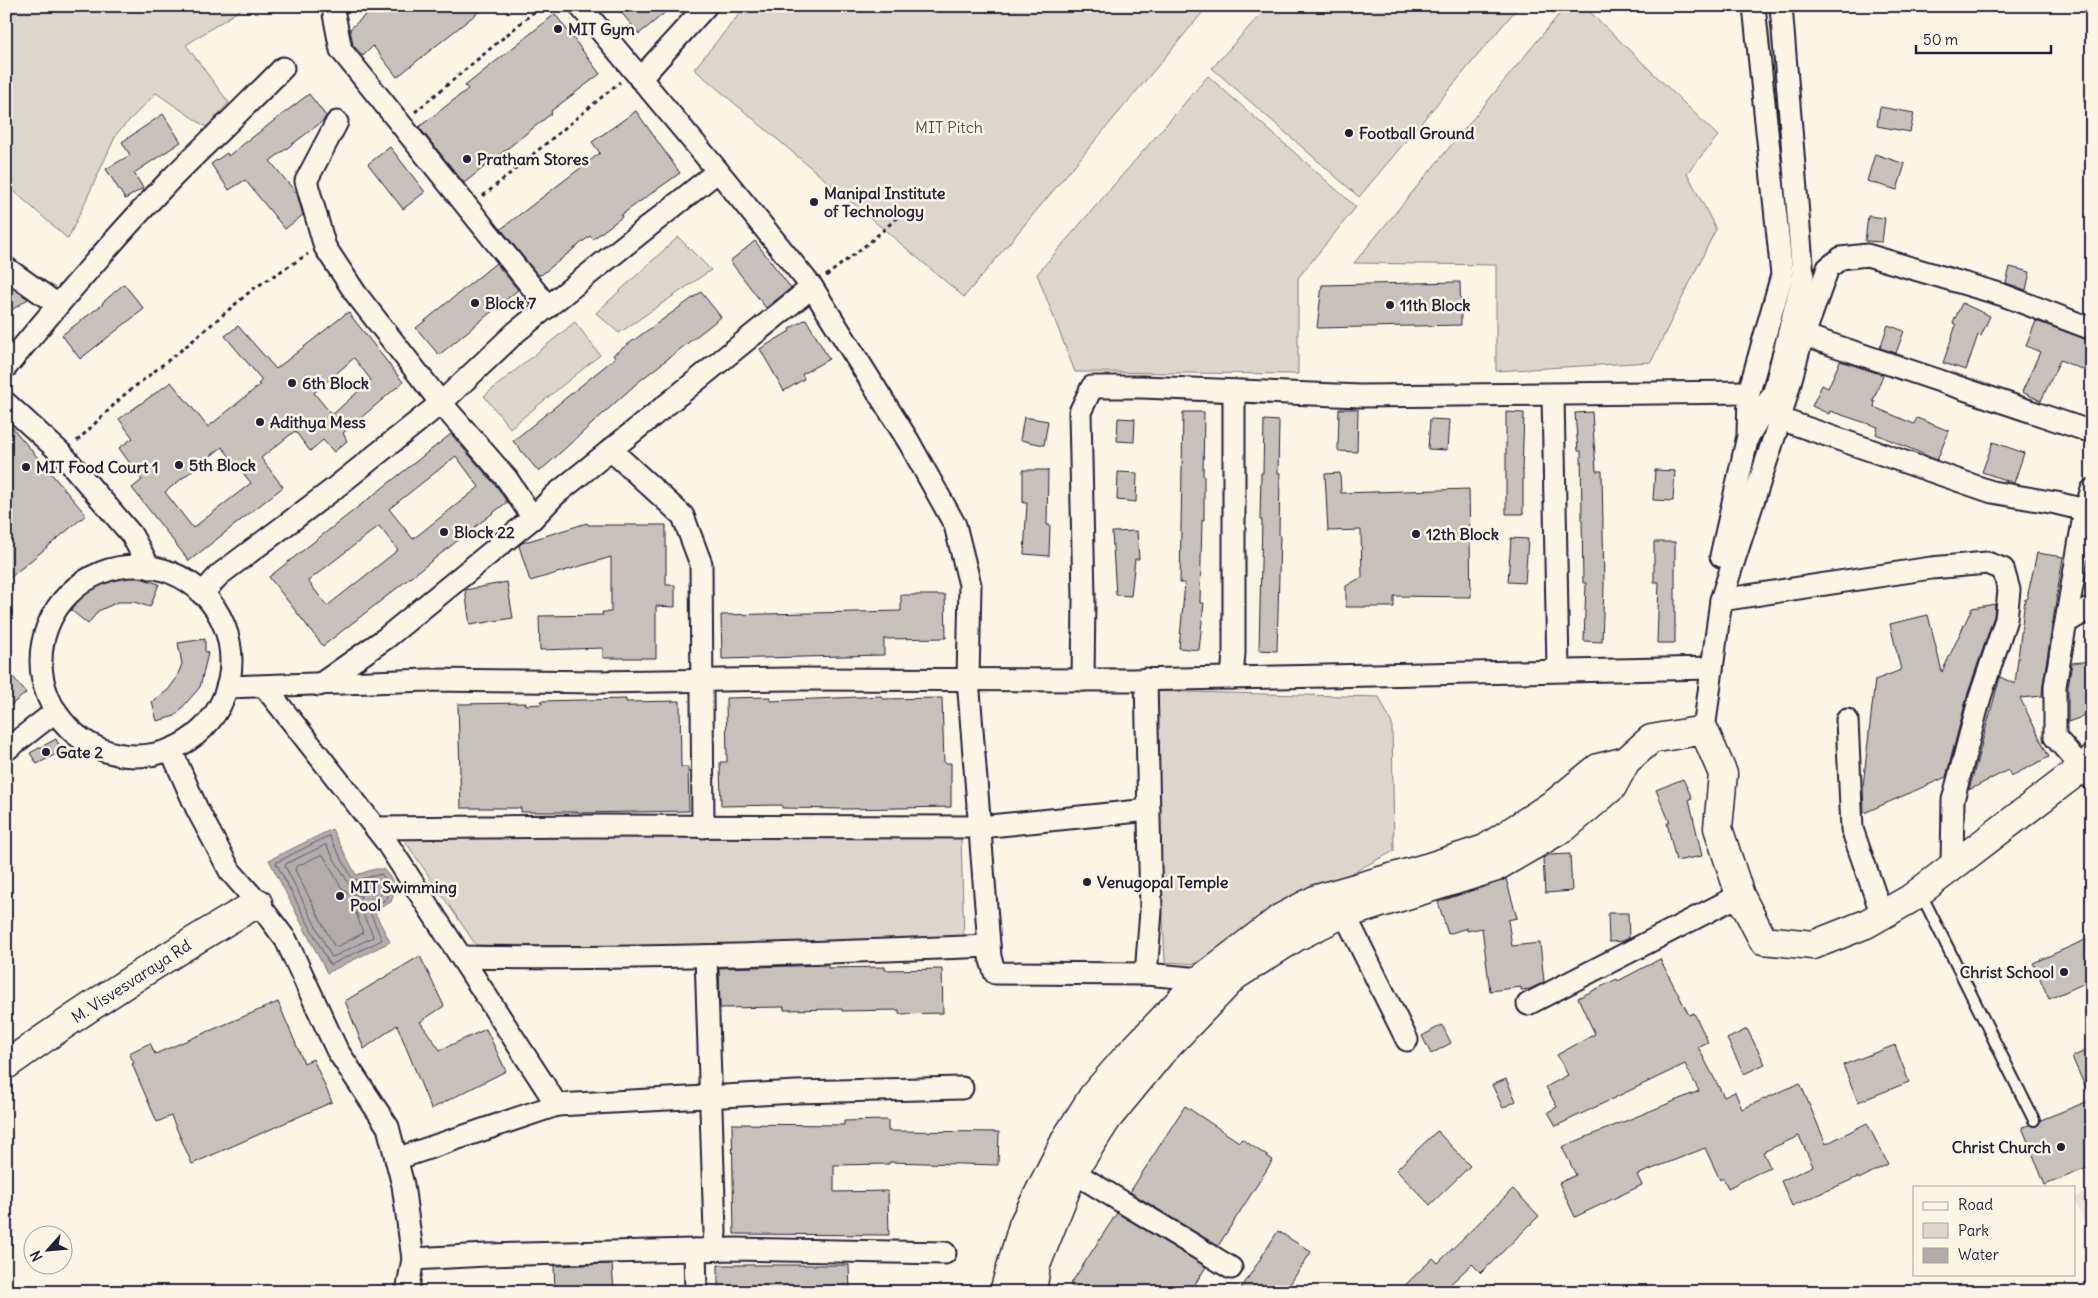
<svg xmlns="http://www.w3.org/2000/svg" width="2098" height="1298" font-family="Delius,sans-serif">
<rect width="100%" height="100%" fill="#fcf5e5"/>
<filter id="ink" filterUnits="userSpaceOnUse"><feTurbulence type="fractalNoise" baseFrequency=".02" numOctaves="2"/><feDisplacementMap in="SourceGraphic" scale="10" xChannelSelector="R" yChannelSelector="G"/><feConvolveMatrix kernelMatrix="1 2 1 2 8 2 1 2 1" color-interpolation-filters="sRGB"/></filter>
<g filter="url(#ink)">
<!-- built -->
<polygon fill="#ece5d8" points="2092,1190 2092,1238 2074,1200 2074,1198"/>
<!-- green -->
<g fill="#dcd6cc" stroke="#7f7c84">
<polygon points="6,6 246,6 186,45 229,103 206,127 156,93 117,133 68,239 6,184"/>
<polygon points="746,6 1208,6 964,297 694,69"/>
<polygon points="1268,6 1519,6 1359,197 1212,68"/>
<polygon points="1566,6 1584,6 1718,136 1687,173 1716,229 1651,362 1496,371 1496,265 1354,263"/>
<polygon points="1208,76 1356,207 1298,278 1298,374 1075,372 1037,274"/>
<polygon points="678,237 711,270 619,333 596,313"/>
<polygon points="575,322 600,355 510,428 484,396"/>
<polygon points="1152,691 1379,697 1392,724 1394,851 1263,919 1198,964 1165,962"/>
<polygon points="754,835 961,838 964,940 755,947 476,945 403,838"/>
</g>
<!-- water -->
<path fill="#b2adab" stroke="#78757e" d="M 332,829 L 356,875 L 375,869 L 383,869 C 395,882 397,886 391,902 L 374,911 L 390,942 L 327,973 L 269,860 Z"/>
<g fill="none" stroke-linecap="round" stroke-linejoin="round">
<!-- shore -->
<g stroke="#5c5a68" stroke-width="1">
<path d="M 329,836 L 352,878 L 357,880 L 381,874 C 389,882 391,888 387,899 L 372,906 L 369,910 L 382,940 L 330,965 L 276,863 Z"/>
<path d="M 326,845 L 349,884 L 358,886 L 378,880 L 383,889 L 381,895 C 377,898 370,899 367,902 C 356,913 372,927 373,937 L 333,957 L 331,956 L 285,866 L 286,864 Z"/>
<polygon points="321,855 324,856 341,887 349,893 361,896 356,912 363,933 337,947 334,946 295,870 296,867"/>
</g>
</g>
<!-- building -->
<g fill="#c6c1bb" stroke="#22223b" fill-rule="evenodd">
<polygon points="375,6 486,6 397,77 373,46 363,56 353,45 350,29"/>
<polygon points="616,6 673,6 639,34"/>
<polygon points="555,14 600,74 551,111 552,113 464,183 419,127 468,89 465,86"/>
<polygon points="309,94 326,116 323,121 270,161 297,194 303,215 285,229 245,180 229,190 211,164 227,153 228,156"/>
<polygon points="1880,107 1914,113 1910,132 1877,126"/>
<polygon points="636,111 680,173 621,215 622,217 593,239 590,236 541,275 537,274 501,229 600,153 592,142"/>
<polygon points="163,114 181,142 134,173 143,188 125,199 106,169 130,155 122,142"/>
<polygon points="390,147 425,192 403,209 368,164"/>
<polygon points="1875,154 1905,164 1897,190 1867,181"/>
<polygon points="1868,216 1885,218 1882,242 1865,241"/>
<polygon points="755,241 791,288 766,308 730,261"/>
<polygon points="496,263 518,290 439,355 416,328"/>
<polygon points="2010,267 2030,272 2026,290 2006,283"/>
<polygon points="1460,282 1461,325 1317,328 1322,285"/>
<polygon points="124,284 144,309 80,359 62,335 103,304 102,303"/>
<polygon points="14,289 28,299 6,314 6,295"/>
<polygon points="701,292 721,317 637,383 539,472 513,441 615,358 613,355"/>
<polygon points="1962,303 1990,316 1981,336 1978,335 1966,370 1943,363 1956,325 1953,323"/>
<path d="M 348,312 L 403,382 L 343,433 L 347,441 L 334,452 L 323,440 L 310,451 L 295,431 L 261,458 L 283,487 L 189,561 L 132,488 L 142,480 L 119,448 L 133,438 L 119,419 L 171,382 L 208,427 L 260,385 L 258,384 L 262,380 L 225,336 L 238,326 L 276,369 ZM 354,358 L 371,380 L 332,415 L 314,393 ZM 222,447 L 251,483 L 193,528 L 165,492 Z"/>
<polygon points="806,319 829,359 802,374 804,379 784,391 760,349 790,331 789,329"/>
<polygon points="2036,321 2092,341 2092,363 2088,372 2060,360 2041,401 2022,392 2040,352 2026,346"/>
<polygon points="1888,325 1904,331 1896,353 1880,348"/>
<polygon points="1840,361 1883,375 1873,401 1875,402 1874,407 1914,424 1917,418 1949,431 1937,460 1876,434 1878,427 1830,411 1829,414 1812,406 1822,385 1828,388"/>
<polygon points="1339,409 1358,409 1357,452 1338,451"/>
<polygon points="1183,412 1204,412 1203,476 1204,476 1204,520 1202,520 1200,603 1204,603 1199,650 1179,648 1185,583 1180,583"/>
<polygon points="1506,412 1524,413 1522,470 1523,470 1523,514 1506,514"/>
<polygon points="1592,412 1596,471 1602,471 1604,586 1602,642 1584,641 1586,583 1583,583 1581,451 1578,451 1575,413"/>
<polygon points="1024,417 1048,421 1044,445 1020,440"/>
<polygon points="1118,418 1135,419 1134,442 1117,441"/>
<polygon points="1430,419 1449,420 1447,450 1428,449"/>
<polygon points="6,420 86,515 6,581"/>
<polygon points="1264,420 1279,421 1278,473 1280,473 1279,535 1280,535 1277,651 1259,650 1262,520 1260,520 1261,473 1263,473"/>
<path d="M 451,434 L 497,487 L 507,502 L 323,646 L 269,577 ZM 456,456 L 479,487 L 413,539 L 389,509 ZM 379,526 L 398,550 L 327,606 L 308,581 Z"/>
<polygon points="1993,442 2024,453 2014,483 1982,472"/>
<polygon points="1023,470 1048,470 1047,525 1050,525 1049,556 1024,554 1027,503 1023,503"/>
<polygon points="1655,470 1675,471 1673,501 1653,500"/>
<polygon points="1118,472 1137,473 1136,502 1117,500"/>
<polygon points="1340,473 1341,493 1469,489 1471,597 1394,596 1394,607 1346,607 1346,586 1362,577 1361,530 1328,531 1325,474"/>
<polygon points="587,523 588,525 666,525 666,585 675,585 675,607 656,606 656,658 603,658 603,648 540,650 539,616 603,615 602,612 611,612 611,557 530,581 519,546 522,543"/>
<polygon points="1137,531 1139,559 1135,559 1131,596 1116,595 1112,532"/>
<polygon points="1511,538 1528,539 1525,583 1508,582"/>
<polygon points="1654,542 1675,542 1675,643 1657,643 1659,582 1654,582"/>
<polygon points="2037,553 2063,557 2043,684 2042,696 2020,698 2049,757 2011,776 2008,770 1969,790 2000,677 2015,684 2025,599 2027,598"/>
<polygon points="134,576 159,584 150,607 134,602 118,602 98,611 88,624 71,610 76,601 94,585 110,577"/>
<polygon points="507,582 513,618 470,625 465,590"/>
<polygon points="901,595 945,595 946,638 884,639 884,655 722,659 721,615 901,611"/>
<polygon points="1995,604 1994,616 1968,693 1946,777 1864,813 1863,786 1875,680 1901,670 1890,624 1928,615 1942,672 1972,608"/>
<polygon points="205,639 205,651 208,653 200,687 175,716 157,721 152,702 168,690 176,679 182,664 178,643"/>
<polygon points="2092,661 2092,709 2079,718 2068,722 2068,687 2072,663"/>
<polygon points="6,668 26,693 6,709"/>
<polygon points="882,696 882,699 942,698 944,763 951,763 951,807 844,809 782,808 782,805 721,806 720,762 727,762 726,698 770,697 770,701"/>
<polygon points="626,699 626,702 680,701 681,767 688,767 689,811 579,813 579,812 521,812 521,808 461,808 458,704 526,703 526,705 542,704 541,701"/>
<polygon points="56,739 62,751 37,764 30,753"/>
<polygon points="1683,779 1692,798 1689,799 1702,856 1676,861 1667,823 1670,823 1656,790"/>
<polygon points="1570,854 1572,891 1545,893 1543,858 1549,855"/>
<polygon points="1506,879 1517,918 1508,920 1512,946 1540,943 1544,982 1530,989 1521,990 1521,987 1490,991 1482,928 1467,931 1467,928 1448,934 1438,902"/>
<polygon points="1608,913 1628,913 1629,938 1623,941 1609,942"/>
<polygon points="2092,937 2092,980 2049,999 2033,963"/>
<polygon points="420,956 444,1006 420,1022 440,1050 486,1029 506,1071 431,1109 397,1025 364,1049 345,1001"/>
<polygon points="1660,959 1689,1015 1694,1013 1708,1042 1698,1047 1724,1097 1735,1092 1742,1109 1800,1083 1826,1144 1867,1123 1888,1164 1859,1179 1858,1177 1792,1206 1781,1181 1813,1166 1799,1136 1763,1152 1770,1167 1728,1188 1723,1178 1720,1180 1705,1148 1637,1175 1642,1185 1575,1217 1559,1183 1576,1175 1562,1147 1699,1091 1685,1064 1556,1126 1548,1112 1557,1107 1546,1087 1568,1075 1557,1055 1595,1034 1578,998 1617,979 1618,981"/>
<polygon points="828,965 828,968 885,967 885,970 942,969 943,1013 899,1014 899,1010 842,1011 842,1009 784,1010 784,1007 720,1008 719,968"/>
<polygon points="278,1002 304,1063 313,1059 332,1102 192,1164 171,1116 157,1122 132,1064 134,1063 129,1053 150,1043 155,1054"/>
<polygon points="1442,1025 1451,1043 1431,1054 1422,1036"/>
<polygon points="1747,1029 1765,1064 1744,1074 1727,1039"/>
<polygon points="1895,1045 1909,1082 1858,1102 1843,1065"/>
<polygon points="2092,1048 2092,1166 2045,1185 2022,1127 2029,1125 2037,1126 2041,1120 2091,1100 2072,1057"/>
<polygon points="1506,1079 1516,1101 1503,1108 1492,1085"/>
<polygon points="1185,1106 1239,1142 1242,1139 1273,1160 1218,1246 1130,1192"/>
<polygon points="888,1120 888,1131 999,1132 998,1165 889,1162 889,1164 834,1165 834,1192 888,1191 889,1235 734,1234 732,1124 844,1125 844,1121"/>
<polygon points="1437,1131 1470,1166 1430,1205 1396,1170"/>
<polygon points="1513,1189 1539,1216 1481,1273 1472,1264 1442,1292 1398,1292 1433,1258 1438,1263"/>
<polygon points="1117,1213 1206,1267 1190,1292 1079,1292 1070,1285"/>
<polygon points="1278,1231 1311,1252 1285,1292 1239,1292"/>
<polygon points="612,1264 614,1292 555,1292 554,1266"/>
<polygon points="718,1265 849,1265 850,1292 718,1292"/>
</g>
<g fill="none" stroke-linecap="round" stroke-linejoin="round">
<defs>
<polyline id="lane" points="1920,892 2034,1120"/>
<g id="street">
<polyline points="334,14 341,50 548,307"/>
<polyline points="640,79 706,6"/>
<polyline points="337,122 306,181 325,247 356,294 441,403 516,332 718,171 580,6"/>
<polyline points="718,171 812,287"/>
<polyline points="6,268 58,305"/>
<polyline points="1803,335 2092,432"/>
<path d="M 6,367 C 60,302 114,238 172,178 C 209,141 247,105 283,68"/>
<polyline points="1553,395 1558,670"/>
<polyline points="6,403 63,455 131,534 150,568"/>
<polyline points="1780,419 1992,492 2056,503 2085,510"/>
<polyline points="1749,435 1774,392 1803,276 1781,6"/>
<polyline points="611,450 683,516 701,564 703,827"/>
<polyline points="2092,490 2085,510 2055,686 2055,737 2092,779"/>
<polyline points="533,518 555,495 812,287 909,442 955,525 970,585 968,679 990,957 995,973 1146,974 1201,979"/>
<polyline points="1721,556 1748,436 1749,392 1782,275 1754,6"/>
<circle cx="136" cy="661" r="95"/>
<polyline points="202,594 219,575 331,491 441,403 507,479 533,518 386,638 319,685"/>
<polyline points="1721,600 1931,568 1987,563 2003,569 2009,590 2006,619 1980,697 1953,800 1952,866"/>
<polyline points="2067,622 2092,607"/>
<polyline points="1232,678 1234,653 1234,391"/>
<polyline points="1146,679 1151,911 1146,974"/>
<polyline points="1083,680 1084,598 1080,412 1092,387 1142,387 1360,396 1749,392"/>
<polyline points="227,687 429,680 598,682 791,679 1131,680 1712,668"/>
<polyline points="265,687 385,840 557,1105 796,1092 962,1088"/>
<polyline points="1847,720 1852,829 1882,915"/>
<polyline points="1704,730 1721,600 1780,419 1800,346 1828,268 1841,258 1867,255 2003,295 2092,329"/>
<polyline points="6,750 56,711"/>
<polyline points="171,750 197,809 230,871 258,903 286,940 337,1050 388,1127 403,1185 413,1259 407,1292"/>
<polyline points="376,828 587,826 980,827 1149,810"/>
<polyline points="1345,915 1407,1040"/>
<polyline points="706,956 715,1232 713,1249"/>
<path d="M 461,957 C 637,960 813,953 989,946"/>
<polyline points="1528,1004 1740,895"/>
<polyline points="396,1159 557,1105"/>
<polyline points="1060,1164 1231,1268"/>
<polyline points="695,1250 696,1292"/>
<polyline points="413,1259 486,1255 736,1249 945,1253"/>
</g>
<g id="secondary">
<path d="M 6,1065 C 88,1007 172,952 258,903"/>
<polyline points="1004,1292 1023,1225 1067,1137 1093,1096 1124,1060 1201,979 1281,918 1317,899 1426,868 1485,849 1555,803 1598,768 1626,761"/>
<polyline points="1032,1292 1036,1265 1073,1172 1107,1119 1161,1053 1235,976 1296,937 1336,917 1494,868 1565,827 1612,787 1626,761 1651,739 1704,730 1723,774 1718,828 1740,895 1763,940 1813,945 1866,924 1910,899 2092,760"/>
</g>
</defs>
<!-- lane casing -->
<use href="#lane" stroke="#22223b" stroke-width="14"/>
<!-- street casing -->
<use href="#street" stroke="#22223b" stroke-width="25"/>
<!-- secondary casing -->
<use href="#secondary" stroke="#22223b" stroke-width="31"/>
<!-- path -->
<g stroke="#22223b" stroke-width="3" stroke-dasharray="4 4" stroke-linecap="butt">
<polyline points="415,112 541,6"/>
<polyline points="483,196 620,82"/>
<polyline points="826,276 871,241 899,216"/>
<polyline points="77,441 124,395 184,348 253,289 308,254"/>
</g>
<!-- lane -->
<use href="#lane" stroke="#fcf5e5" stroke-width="10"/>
<!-- street -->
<use href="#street" stroke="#fcf5e5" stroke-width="21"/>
<!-- secondary -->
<use href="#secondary" stroke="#fcf5e5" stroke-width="28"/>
</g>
</g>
<!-- markers -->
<g fill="#22223b" stroke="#fcf5e5" stroke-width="2">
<circle cx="558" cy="29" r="5"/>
<circle cx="1349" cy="133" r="5"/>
<circle cx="467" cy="159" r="5"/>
<circle cx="814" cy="202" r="5"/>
<circle cx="475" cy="303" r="5"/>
<circle cx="1390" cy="305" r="5"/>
<circle cx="292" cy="383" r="5"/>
<circle cx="260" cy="422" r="5"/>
<circle cx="179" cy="465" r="5"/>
<circle cx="26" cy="467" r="5"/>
<circle cx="444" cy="532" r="5"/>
<circle cx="1416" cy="534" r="5"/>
<circle cx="46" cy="752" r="5"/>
<circle cx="1087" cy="882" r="5"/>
<circle cx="340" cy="896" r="5"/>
<circle cx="2064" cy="972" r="5"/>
<circle cx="2061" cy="1147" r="5"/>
</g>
<g text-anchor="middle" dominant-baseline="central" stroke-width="5" stroke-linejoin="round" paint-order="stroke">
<!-- poi labels -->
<g font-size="16" font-weight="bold" fill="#22223b" stroke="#fcf5e5" text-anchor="start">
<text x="568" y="29">MIT Gym</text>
<text x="1359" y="133">Football Ground</text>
<text x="477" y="159">Pratham Stores</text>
<text x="824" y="193">Manipal Institute<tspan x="824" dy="18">of Technology</tspan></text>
<text x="485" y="303">Block 7</text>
<text x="1400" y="305">11th Block</text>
<text x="302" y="383">6th Block</text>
<text x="270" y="422">Adithya Mess</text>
<text x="189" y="465">5th Block</text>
<text x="36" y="467">MIT Food Court 1</text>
<text x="454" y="532">Block 22</text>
<text x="1426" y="534">12th Block</text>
<text x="56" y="752">Gate 2</text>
<text x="1097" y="882">Venugopal Temple</text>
<text x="350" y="887">MIT Swimming<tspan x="350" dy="18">Pool</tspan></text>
<text x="2054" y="972" text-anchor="end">Christ School</text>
<text x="2051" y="1147" text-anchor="end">Christ Church</text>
</g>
<!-- park labels -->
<g font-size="16" fill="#504f5f" stroke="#fcf5e5">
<text x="949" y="127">MIT Pitch</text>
</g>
<!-- street labels -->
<g font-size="16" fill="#22223b" stroke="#fcf5e5">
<text transform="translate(131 981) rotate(-33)">M. Visvesvaraya Rd</text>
</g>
</g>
<!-- margin -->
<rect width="2098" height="1298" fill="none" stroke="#fcf5e5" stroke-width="25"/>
<rect x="12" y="12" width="2073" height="1273" fill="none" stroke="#22223b" stroke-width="2" filter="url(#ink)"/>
<!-- legend -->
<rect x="1913" y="1186" width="162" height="90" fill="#fcf5e5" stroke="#a5a1a1"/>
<rect x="1923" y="1202" width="25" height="8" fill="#fcf5e5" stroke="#a5a1a1"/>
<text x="1958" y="1210" font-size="15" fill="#22223b">Road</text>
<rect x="1923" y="1223" width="25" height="15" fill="#dcd6cc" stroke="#a5a1a1"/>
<text x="1958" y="1236" font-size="15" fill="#22223b">Park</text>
<rect x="1923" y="1248" width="25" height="15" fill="#b2adab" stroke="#a5a1a1"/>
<text x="1958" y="1260" font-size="15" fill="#22223b">Water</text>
<!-- north arrow -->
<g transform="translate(48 1250) rotate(243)"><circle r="24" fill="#fcf5e5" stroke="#a5a1a1"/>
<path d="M0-4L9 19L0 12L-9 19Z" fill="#22223b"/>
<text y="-8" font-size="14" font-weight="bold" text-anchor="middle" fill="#22223b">N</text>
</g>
<!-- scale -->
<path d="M1916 45v8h135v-8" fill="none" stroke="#22223b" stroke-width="2.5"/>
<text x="1923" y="45" font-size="15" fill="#22223b" stroke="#fcf5e5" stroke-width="4" paint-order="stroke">50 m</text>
</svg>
